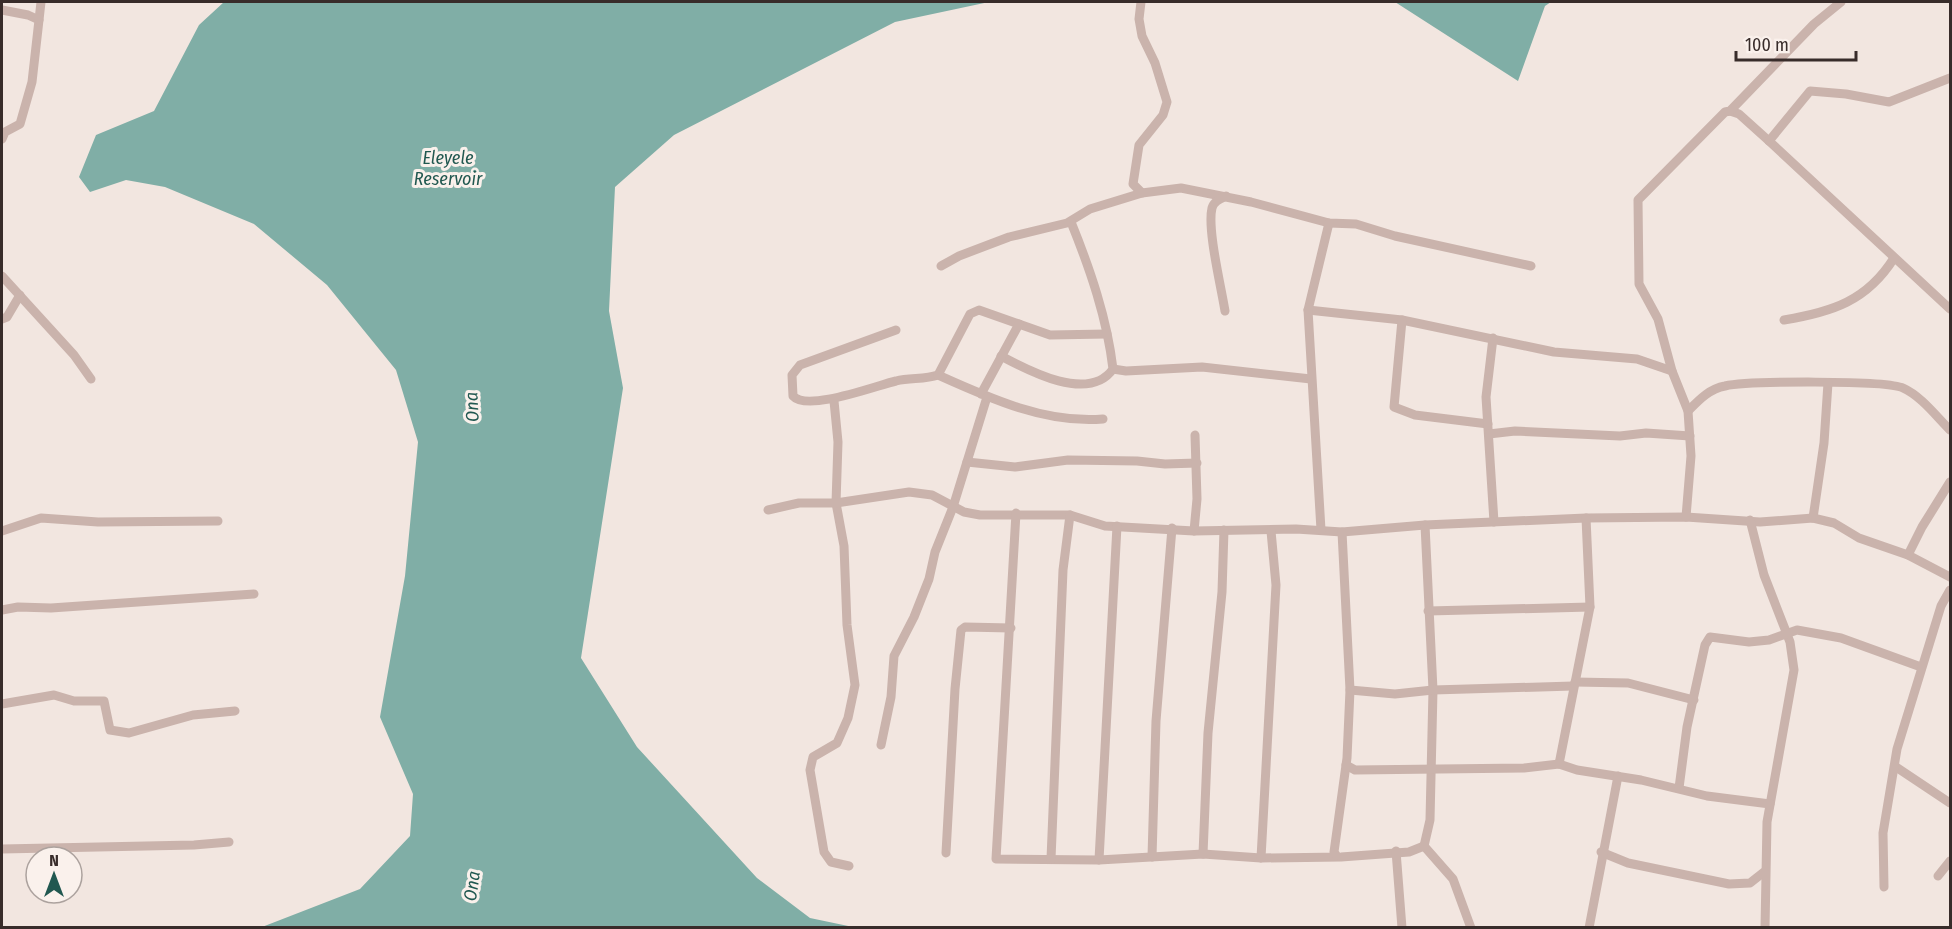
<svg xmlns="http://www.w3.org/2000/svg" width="1952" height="929" font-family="'Fira Sans Condensed',sans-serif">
<rect width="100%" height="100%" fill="#f2e6e0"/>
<!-- water -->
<g fill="#80aea6">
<polygon points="224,2 989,2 895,22 674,135 615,187 609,311 623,388 581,658 637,747 757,878 810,918 853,927 262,927 360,889 410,836 413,794 380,717 405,576 418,442 396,370 327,285 254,224 165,187 126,180 90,192 79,177 96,135 154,111 199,25"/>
<polygon points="1395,2 1551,2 1545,6 1518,81"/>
</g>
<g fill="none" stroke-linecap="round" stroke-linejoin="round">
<!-- minor -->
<g stroke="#cab3ac" stroke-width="9">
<polyline points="1141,2 1139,19 1142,36 1155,63 1167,102 1163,115 1139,145 1133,184 1142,193"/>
<polyline points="2,10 28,15 39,20 32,82 20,124 5,132 2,139"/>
<polyline points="39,20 41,2"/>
<polyline points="1730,111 1739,114 1769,141 1950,309"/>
<polyline points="1769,141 1810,91 1846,94 1889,102 1950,78"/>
<polyline points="941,266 959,256 1009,237 1067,223 1090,209 1142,193 1181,188 1251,202 1329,223 1356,224 1395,236 1531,266"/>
<polyline points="2,276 74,355 91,379"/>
<polyline points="1308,310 1402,320 1554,352 1637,359 1672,371"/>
<path d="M 1225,311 C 1221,286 1207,229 1212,208 C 1214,201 1220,199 1226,196"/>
<polyline points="2,319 7,317 20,295"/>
<polyline points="1402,320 1394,407 1415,415 1488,424"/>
<path d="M 1784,320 C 1832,312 1867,301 1894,258"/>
<path d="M 896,330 L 800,365 L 792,375 L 793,396 C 807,412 875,386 896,381 C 910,377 924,380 938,375 L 970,314 L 979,310 L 1050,335 L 1107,334"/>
<polyline points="1493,338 1486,397 1494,522"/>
<path d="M 1001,356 C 1029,371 1089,403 1113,369 C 1107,318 1090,269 1071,222"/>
<polyline points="1113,369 1126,371 1202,367 1311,379"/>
<path d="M 938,375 C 989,398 1046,424 1103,419"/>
<polyline points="981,394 1019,324"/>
<polyline points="834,401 838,442 836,503 844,546 847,625 855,685 848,718 837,743 813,757 810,770 824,852 831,862 849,866"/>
<path d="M 1688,411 C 1699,400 1709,389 1725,386 C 1746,381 1886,380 1903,388 C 1921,396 1936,416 1950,430"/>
<polyline points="1489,434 1515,431 1620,436 1646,433 1690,436"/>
<polyline points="967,462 1015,467 1068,460 1137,461 1165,464 1197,463"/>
<polyline points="768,510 799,503 836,503 909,492 932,495 964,512 980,515 1070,515 1105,526 1194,531 1296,529 1342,532 1425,525 1586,518 1686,517 1760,522 1813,518 1834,523 1859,538 1908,555 1950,577"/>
<polyline points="1016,513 996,859 1099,860 1203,854 1261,858 1341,857 1409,852 1424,846"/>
<polyline points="1686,517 1691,456 1688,411 1672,371 1658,319 1639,284 1638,200 1725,112 1730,111 1814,24 1841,2"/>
<polyline points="1813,518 1824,443 1828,383"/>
<polyline points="1750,520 1764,575 1790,642 1794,670 1767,822 1765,928"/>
<polyline points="1425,525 1433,690 1430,820 1424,846 1453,879 1471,928"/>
<polyline points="1321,530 1308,310 1329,223"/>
<polyline points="2,531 41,518 98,522 218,521"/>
<polyline points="1194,531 1197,499 1195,435"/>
<polyline points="1908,555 1922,527 1950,482"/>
<polyline points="2,610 18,607 51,608 254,594"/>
<polyline points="1428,611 1590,607"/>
<polyline points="1575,682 1628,683 1694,700"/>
<polyline points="1350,690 1395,694 1433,690 1573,686"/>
<polyline points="2,704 54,695 74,701 104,701 110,730 129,733 193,715 235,711"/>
<polyline points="881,745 891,697 894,656 914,617 929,579 935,552 953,507 987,397"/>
<polyline points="1559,764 1590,607 1586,518"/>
<polyline points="1346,765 1355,770 1524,768 1559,764 1577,770 1641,780 1707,796 1770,804"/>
<polyline points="1896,767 1950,803"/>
<polyline points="1679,788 1687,727 1705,645 1710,637 1749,642 1769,640 1797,630 1841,638 1921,667"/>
<polyline points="2,849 194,845 229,842"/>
<polyline points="1396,851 1402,928"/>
<polyline points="1601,852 1628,863 1729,884 1750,883 1764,872"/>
<polyline points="946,853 955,689 961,630 965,627 1011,628"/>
<polyline points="1203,854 1208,733 1222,592 1224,530"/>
<polyline points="1336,855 1334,852 1347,758 1350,690 1342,532"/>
<polyline points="1152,857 1156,721 1172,528"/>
<polyline points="1261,858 1276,585 1271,531"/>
<polyline points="1051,859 1063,570 1070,515"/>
<polyline points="1099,860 1117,526"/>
<polyline points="1938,876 1950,861"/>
<polyline points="1884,887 1883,833 1897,749 1941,606 1950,590"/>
<polyline points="1589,928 1618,776"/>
</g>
</g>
<g text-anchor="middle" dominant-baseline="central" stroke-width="6" stroke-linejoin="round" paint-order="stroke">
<!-- water labels -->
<g font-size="18" font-style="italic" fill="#215850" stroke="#faf1ec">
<text x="448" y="158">Eleyele<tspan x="448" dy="21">Reservoir</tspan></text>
<text transform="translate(472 407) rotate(-93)">Ona</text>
<text transform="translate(472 886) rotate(-82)">Ona</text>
</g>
</g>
<!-- border -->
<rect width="1952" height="929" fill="none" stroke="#382c2a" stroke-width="6"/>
<!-- north arrow -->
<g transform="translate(54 875)"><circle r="28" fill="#faf1ec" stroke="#aca29e" stroke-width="1.5"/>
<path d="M0-4.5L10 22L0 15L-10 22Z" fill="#215850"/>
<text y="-9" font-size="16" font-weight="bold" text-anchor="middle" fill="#382c2a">N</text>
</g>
<!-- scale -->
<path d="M1736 51v9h120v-9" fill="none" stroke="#382c2a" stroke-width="3"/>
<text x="1745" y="51" font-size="18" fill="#382c2a" stroke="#faf1ec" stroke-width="4.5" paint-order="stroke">100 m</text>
</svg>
